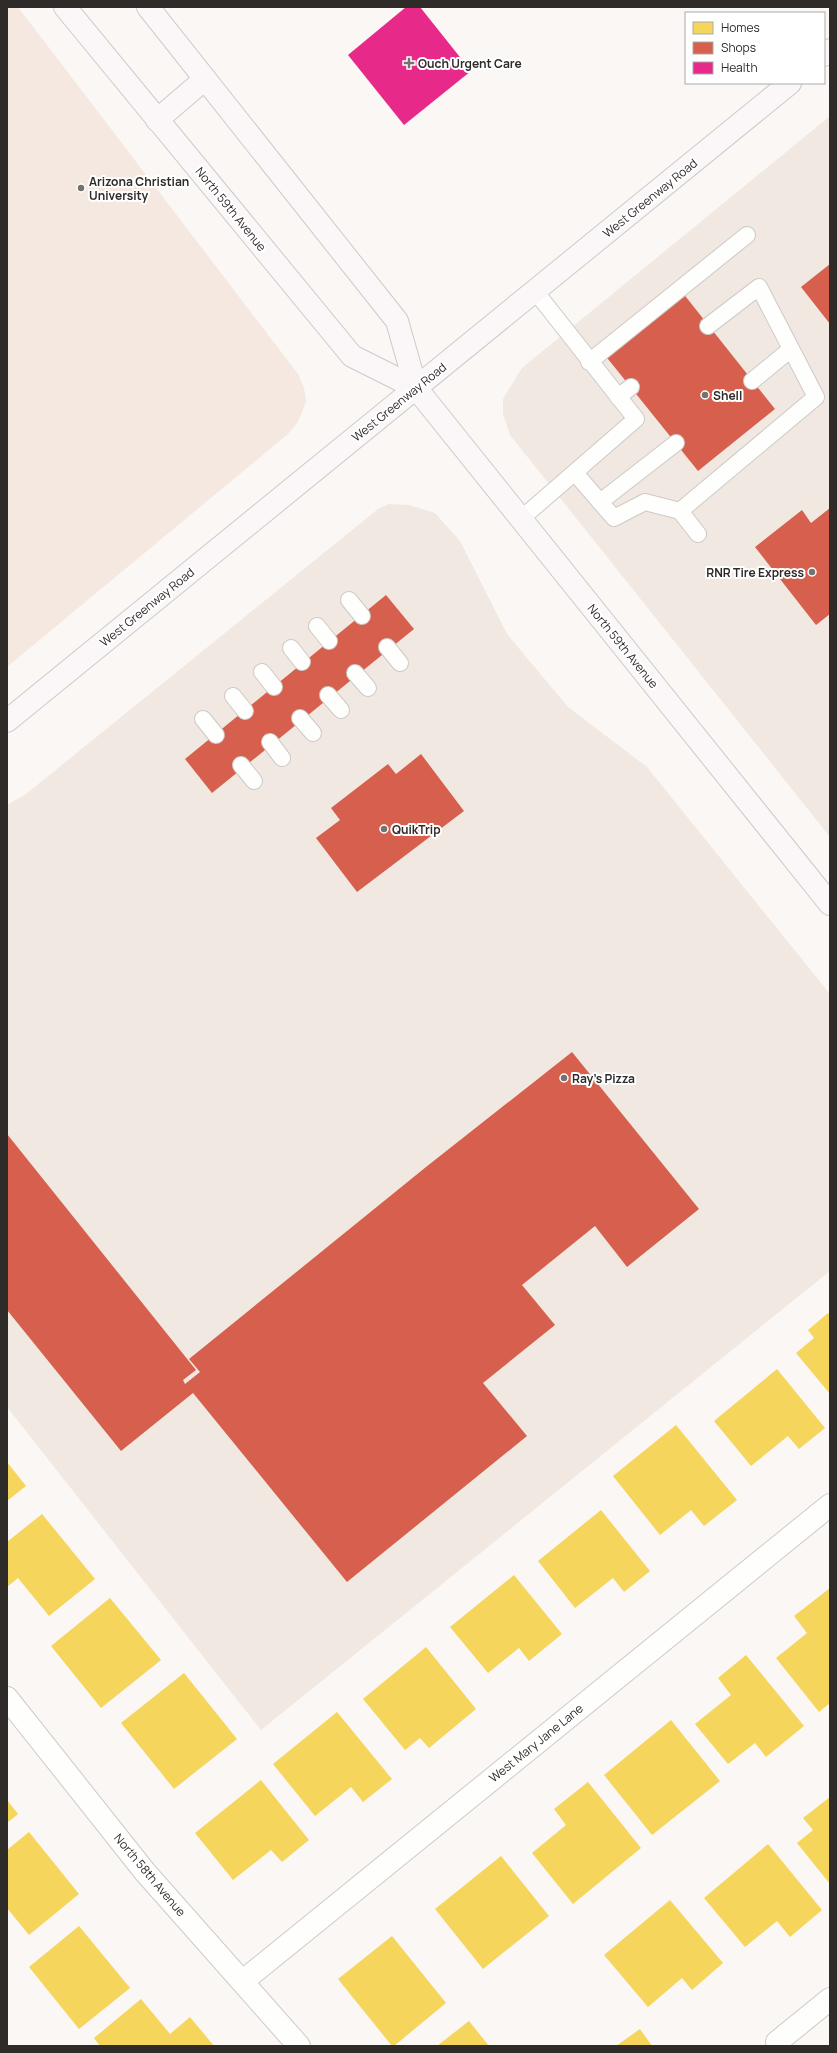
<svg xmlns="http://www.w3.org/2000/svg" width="837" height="2053" font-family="Manrope,sans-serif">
<rect width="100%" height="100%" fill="#fbf7f4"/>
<!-- built -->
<g fill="#f1e8e1">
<polygon points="830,116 830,837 510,435 503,414 503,399 522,368"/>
<polygon points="389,504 409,505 435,513 460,541 507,634 568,707 647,767 830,994 830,1271 261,1730 7,1407 7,805 26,794 378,509"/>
</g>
<!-- education -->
<polygon fill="#f4e8e1" points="7,7 18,7 298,374 304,388 306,401 298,422 288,434 7,667"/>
<!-- homes -->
<g fill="#f6d55c">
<polygon points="828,1313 830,1315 830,1394 796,1353 814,1338 808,1330"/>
<polygon points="777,1369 825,1428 799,1449 788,1436 751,1466 714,1421"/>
<polygon points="676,1425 737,1500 704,1526 691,1510 660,1535 613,1476"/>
<polygon points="7,1462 26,1486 7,1501"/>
<polygon points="601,1510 650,1571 624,1592 613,1578 575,1608 538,1561"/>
<polygon points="42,1514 95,1579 49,1616 18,1578 7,1587 7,1542"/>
<polygon points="514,1575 562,1634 529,1661 519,1648 488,1673 450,1627"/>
<polygon points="830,1588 830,1703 819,1712 776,1658 807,1633 794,1616"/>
<polygon points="110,1598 161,1660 101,1708 51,1646"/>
<polygon points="426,1647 476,1709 429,1748 420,1738 405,1750 363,1699"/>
<polygon points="746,1655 804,1726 766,1757 755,1743 728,1764 695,1724 731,1695 718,1678"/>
<polygon points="184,1673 237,1739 174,1789 121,1723"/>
<polygon points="337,1712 392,1779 363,1802 351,1787 315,1816 273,1764"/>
<polygon points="671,1720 720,1781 652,1835 604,1775"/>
<polygon points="261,1780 309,1840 282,1862 271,1850 233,1880 195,1833"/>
<polygon points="588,1782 641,1848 573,1904 532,1853 566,1825 554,1809"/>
<polygon points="830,1797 830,1884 797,1843 813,1830 803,1818"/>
<polygon points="7,1800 18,1814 7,1823"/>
<polygon points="29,1832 79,1894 29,1935 7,1908 7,1850"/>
<polygon points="768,1844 822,1910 790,1937 777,1921 745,1947 704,1898"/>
<polygon points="501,1856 549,1916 483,1969 435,1909"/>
<polygon points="670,1900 723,1963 692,1990 682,1978 648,2007 604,1955"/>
<polygon points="79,1926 130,1988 79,2029 29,1967"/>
<polygon points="392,1936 446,2003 394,2046 392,2046 338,1979"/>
<polygon points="141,1999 170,2034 190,2017 214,2046 100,2046 94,2038"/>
<polygon points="469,2021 489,2046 437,2046"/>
<polygon points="640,2029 652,2046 616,2046"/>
</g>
<!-- shops -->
<g fill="#d6604d">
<polygon points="830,264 830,324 801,287"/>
<polygon points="682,292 775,409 698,471 604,354"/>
<polygon points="830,508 830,614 816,625 755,547 802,510 811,523"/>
<polygon points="386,595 414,629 212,793 185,759"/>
<polygon points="421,754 464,811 357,892 316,838 340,820 331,808 388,764 396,774"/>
<polygon points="572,1052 699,1209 627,1267 595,1226 522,1285 555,1325 483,1383 527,1436 347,1582 193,1393 121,1451 7,1310 7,1134 196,1370 183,1380 185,1384 200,1372 189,1359 426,1167"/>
</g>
<!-- health -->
<polygon fill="#e7298a" points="406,7 420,7 471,71 404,125 348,55"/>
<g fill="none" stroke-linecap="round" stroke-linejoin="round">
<defs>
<g id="lane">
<polyline points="589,362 747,235"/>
<polyline points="752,381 791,349"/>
<polyline points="618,397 631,387"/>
<polyline points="575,473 614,518 645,502 680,511"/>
<polyline points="600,502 676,443"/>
<polyline points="522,518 636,419 535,291"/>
<polyline points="698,534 680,511 816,397 759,287 708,326"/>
<polyline points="349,600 362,616"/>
<polyline points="317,626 329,641"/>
<polyline points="387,647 400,663"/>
<polyline points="291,648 302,662"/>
<polyline points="262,672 274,687"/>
<polyline points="355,673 368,688"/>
<polyline points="328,695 341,710"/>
<polyline points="233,696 245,711"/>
<polyline points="300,718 313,733"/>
<polyline points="203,719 216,735"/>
<polyline points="270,742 282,758"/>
<polyline points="241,765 254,781"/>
</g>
<g id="street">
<polyline points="7,1698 145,1872 299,2046"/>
<polyline points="243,1981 830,1505"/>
<polyline points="777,2042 830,1999"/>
</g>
<g id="secondary">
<polyline points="65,7 352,356 416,388"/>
<polyline points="148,7 397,321 416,388 830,904"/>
<polyline points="824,55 830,50"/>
<polyline points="157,120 205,79"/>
<polyline points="7,721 790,83"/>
</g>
</defs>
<!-- lane casing -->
<use href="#lane" stroke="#cdcac8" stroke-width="18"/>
<!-- street casing -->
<use href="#street" stroke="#cdcac8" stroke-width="24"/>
<!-- secondary casing -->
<use href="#secondary" stroke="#cdcac8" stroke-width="24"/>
<!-- lane -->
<use href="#lane" stroke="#fefefd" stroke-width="16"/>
<!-- street -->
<use href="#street" stroke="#fefefd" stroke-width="22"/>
<!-- secondary -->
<use href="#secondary" stroke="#fbf7f8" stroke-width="22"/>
</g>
<!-- markers -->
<g fill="#767270" stroke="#fff" stroke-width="1.5">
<path d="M407 57h4v4h4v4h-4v4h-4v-4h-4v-4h4z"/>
<circle cx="81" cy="188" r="4"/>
<circle cx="705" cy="395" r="4"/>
<circle cx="812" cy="572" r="4"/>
<circle cx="384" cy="829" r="4"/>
<circle cx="564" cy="1078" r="4"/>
</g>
<g text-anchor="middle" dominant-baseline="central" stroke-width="4" stroke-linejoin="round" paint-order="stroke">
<!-- poi labels -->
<g font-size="12" font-weight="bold" fill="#2e2b29" stroke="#fff" text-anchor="start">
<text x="418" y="63">Ouch Urgent Care</text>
<text x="89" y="181">Arizona Christian<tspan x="89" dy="14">University</tspan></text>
<text x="713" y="395">Shell</text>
<text x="804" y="572" text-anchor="end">RNR Tire Express</text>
<text x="392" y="829">QuikTrip</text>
<text x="572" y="1078">Ray's Pizza</text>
</g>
<!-- street labels -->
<g font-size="12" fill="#2e2b29" stroke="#fff">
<text transform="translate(650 198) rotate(-39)">West Greenway Road</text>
<text transform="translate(231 209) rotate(51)">North 59th Avenue</text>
<text transform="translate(399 402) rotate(-39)">West Greenway Road</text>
<text transform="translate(147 607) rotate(-39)">West Greenway Road</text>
<text transform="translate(623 646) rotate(51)">North 59th Avenue</text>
<text transform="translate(536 1743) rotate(-39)">West Mary Jane Lane</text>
<text transform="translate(150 1875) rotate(50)">North 58th Avenue</text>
</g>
</g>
<!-- border -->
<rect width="837" height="2053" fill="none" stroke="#2e2b29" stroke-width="16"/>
<!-- legend -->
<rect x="685" y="12" width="140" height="72" fill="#ffffff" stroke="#abaaa9"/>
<rect x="693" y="22" width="20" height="12" fill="#f6d55c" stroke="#abaaa9"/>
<text x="721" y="32" font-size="12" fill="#2e2b29">Homes</text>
<rect x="693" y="42" width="20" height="12" fill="#d6604d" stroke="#abaaa9"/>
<text x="721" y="52" font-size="12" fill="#2e2b29">Shops</text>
<rect x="693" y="62" width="20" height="12" fill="#e7298a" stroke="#abaaa9"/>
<text x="721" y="72" font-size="12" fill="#2e2b29">Health</text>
</svg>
